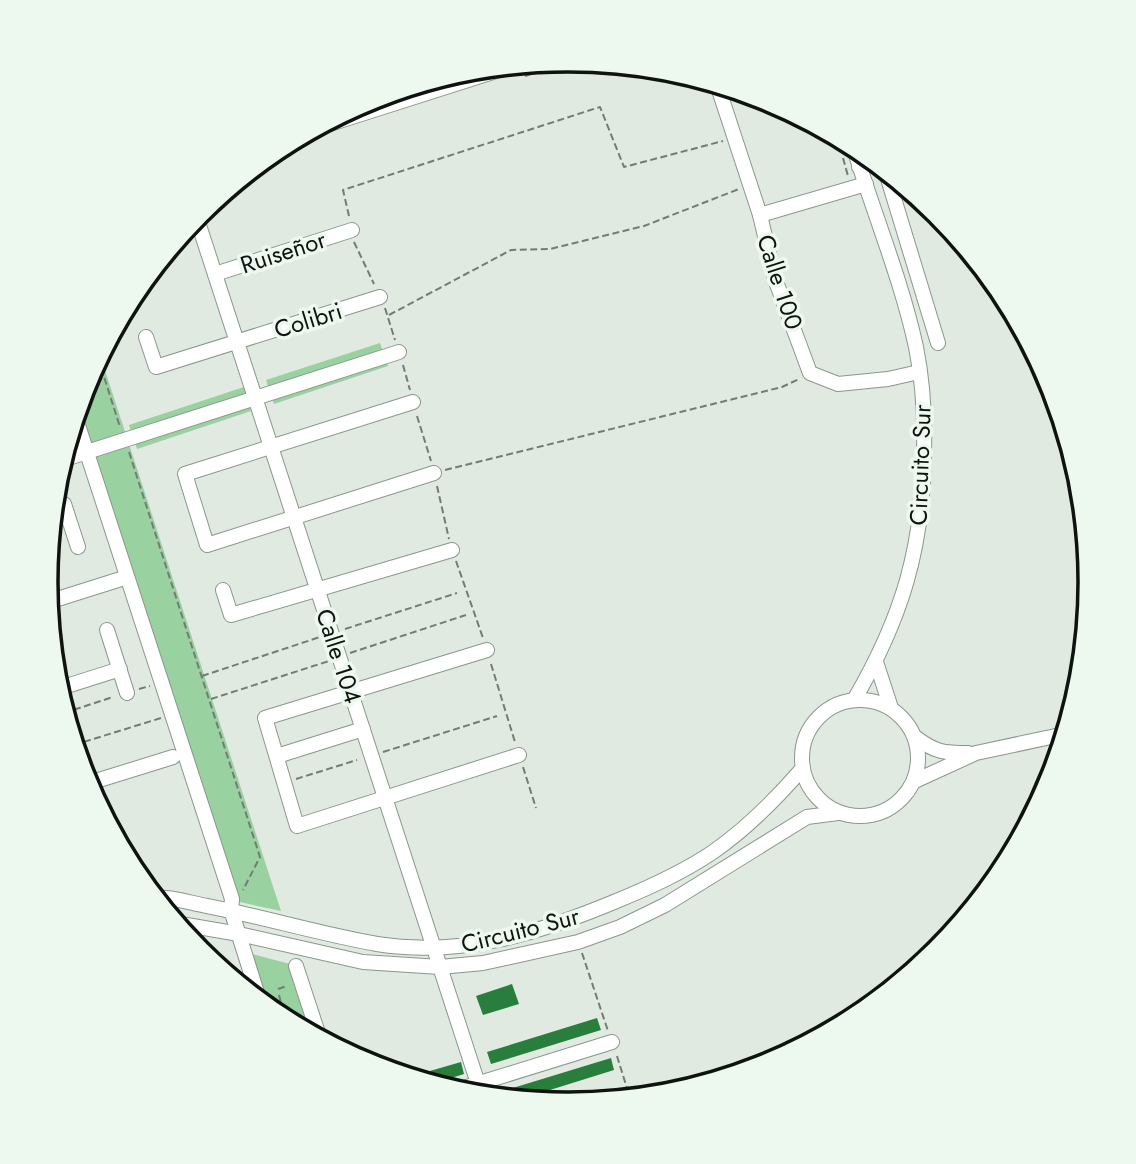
<svg xmlns="http://www.w3.org/2000/svg" width="1136" height="1164" font-family="Jost,sans-serif">
<rect width="100%" height="100%" fill="#e0eae1"/>
<!-- green -->
<g fill="#99d1a0">
<polygon points="380,343 388,366 274,404 266,380"/>
<polygon points="100,355 281,911 235,901 77,410 85,382"/>
<polygon points="244,387 251,411 137,449 129,425"/>
<polygon points="248,953 290,964 315,1036 277,1016 266,1007"/>
</g>
<!-- building -->
<g fill="#297e3e">
<polygon points="512,984 519,1004 483,1015 476,996"/>
<polygon points="597,1018 601,1030 491,1064 487,1052"/>
<polygon points="611,1058 614,1070 518,1100 491,1097 491,1095 516,1087"/>
<polygon points="461,1062 464,1074 432,1084 409,1077"/>
<polygon points="620,1089 623,1099 591,1102 590,1098"/>
</g>
<g fill="none" stroke-linecap="round" stroke-linejoin="round">
<defs>
<g id="minor">
<polyline points="717,84 760,215 775,279 810,373 838,384 888,379 919,372"/>
<polyline points="308,131 518,64"/>
<path d="M 853,145 C 873,212 901,278 916,347 C 923,382 925,418 924,453 C 923,548 902,618 854,700"/>
<polyline points="859,167 875,162"/>
<polyline points="885,169 938,343"/>
<polyline points="760,215 866,184"/>
<polyline points="196,216 482,1096"/>
<polyline points="215,274 352,230"/>
<polyline points="146,337 156,367 380,297"/>
<polyline points="413,402 185,474 207,545 434,473"/>
<polyline points="75,416 232,899 231,910 260,1002"/>
<polyline points="62,460 399,352"/>
<polyline points="53,508 64,504 78,547"/>
<polyline points="223,590 231,615 452,550"/>
<polyline points="48,602 121,579"/>
<polyline points="107,630 127,693"/>
<polyline points="487,650 265,718 297,826 519,755"/>
<polyline points="53,661 62,687"/>
<polyline points="876,662 891,708"/>
<polyline points="57,689 120,669"/>
<circle cx="860" cy="758" r="58"/>
<path d="M 915,737 C 935,752 943,753 968,753"/>
<polyline points="277,756 363,729"/>
<polyline points="915,781 976,753 1065,734"/>
<polyline points="86,784 173,757"/>
<path d="M 154,898 C 171,896 190,903 207,906 C 264,917 320,934 377,944 C 461,957 537,934 614,902 C 648,888 682,873 713,852 C 746,829 776,799 802,769"/>
<polyline points="175,923 239,934 363,962 440,967 483,963 578,942 620,927 665,905 807,817 838,813"/>
<polyline points="296,966 320,1039"/>
<polyline points="454,1091 612,1042"/>
</g>
</defs>
<!-- minor casing -->
<use href="#minor" stroke="#8c968d" stroke-width="16"/>
<!-- path -->
<g stroke="#757c75" stroke-width="2" stroke-dasharray="7 3.5" stroke-linecap="butt">
<polyline points="525,76 574,60"/>
<polyline points="838,137 840,143"/>
<polyline points="266,158 306,145"/>
<polyline points="843,158 848,176"/>
<polyline points="349,216 343,190 600,107 624,167 723,141"/>
<polyline points="354,242 374,284"/>
<polyline points="385,308 395,340"/>
<polyline points="389,315 511,250 550,249 644,226 739,189"/>
<polyline points="98,358 120,427"/>
<polyline points="403,365 410,390"/>
<polyline points="417,416 431,461"/>
<polyline points="129,452 260,857 243,890"/>
<polyline points="445,470 782,387 799,379"/>
<polyline points="437,486 449,539"/>
<polyline points="456,561 483,638"/>
<polyline points="345,629 457,593"/>
<polyline points="350,653 466,615"/>
<polyline points="491,664 515,742"/>
<polyline points="202,676 320,637"/>
<polyline points="139,689 150,686"/>
<polyline points="211,699 329,661"/>
<polyline points="64,713 113,697"/>
<polyline points="74,745 161,718"/>
<polyline points="383,752 497,716"/>
<polyline points="523,767 536,808"/>
<polyline points="296,779 357,760"/>
<polyline points="582,953 608,1031"/>
<polyline points="278,989 287,986"/>
<polyline points="279,995 283,1011"/>
<polyline points="273,1006 279,1012"/>
<polyline points="617,1056 630,1098"/>
</g>
<!-- minor -->
<use href="#minor" stroke="#fff" stroke-width="14"/>
</g>
<g text-anchor="middle" dominant-baseline="central" stroke-width="7" stroke-linejoin="round" paint-order="stroke">
<!-- street labels -->
<g font-size="24" fill="#0f130f" stroke="#edf8ee">
<text transform="translate(283 252) rotate(-18)">Ruiseñor</text>
<text transform="translate(780 282) rotate(72)">Calle 100</text>
<text transform="translate(308 320) rotate(-17)">Colibri</text>
<text transform="translate(920 465) rotate(-88)">Circuito Sur</text>
<text transform="translate(339 656) rotate(72)">Calle 104</text>
<text transform="translate(520 930) rotate(-14)">Circuito Sur</text>
</g>
</g>
<!-- crop -->
<path d="M0 0H1136V1164H0ZM58 582a510 510 0 1 1 1020 0a510 510 0 1 1-1020 0Z" fill="#edf8ee" fill-rule="evenodd"/>
<path fill="none" stroke="#0f130f" stroke-width="3.5" d="M58 582a510 510 0 1 1 1020 0a510 510 0 1 1-1020 0Z"/>
</svg>
